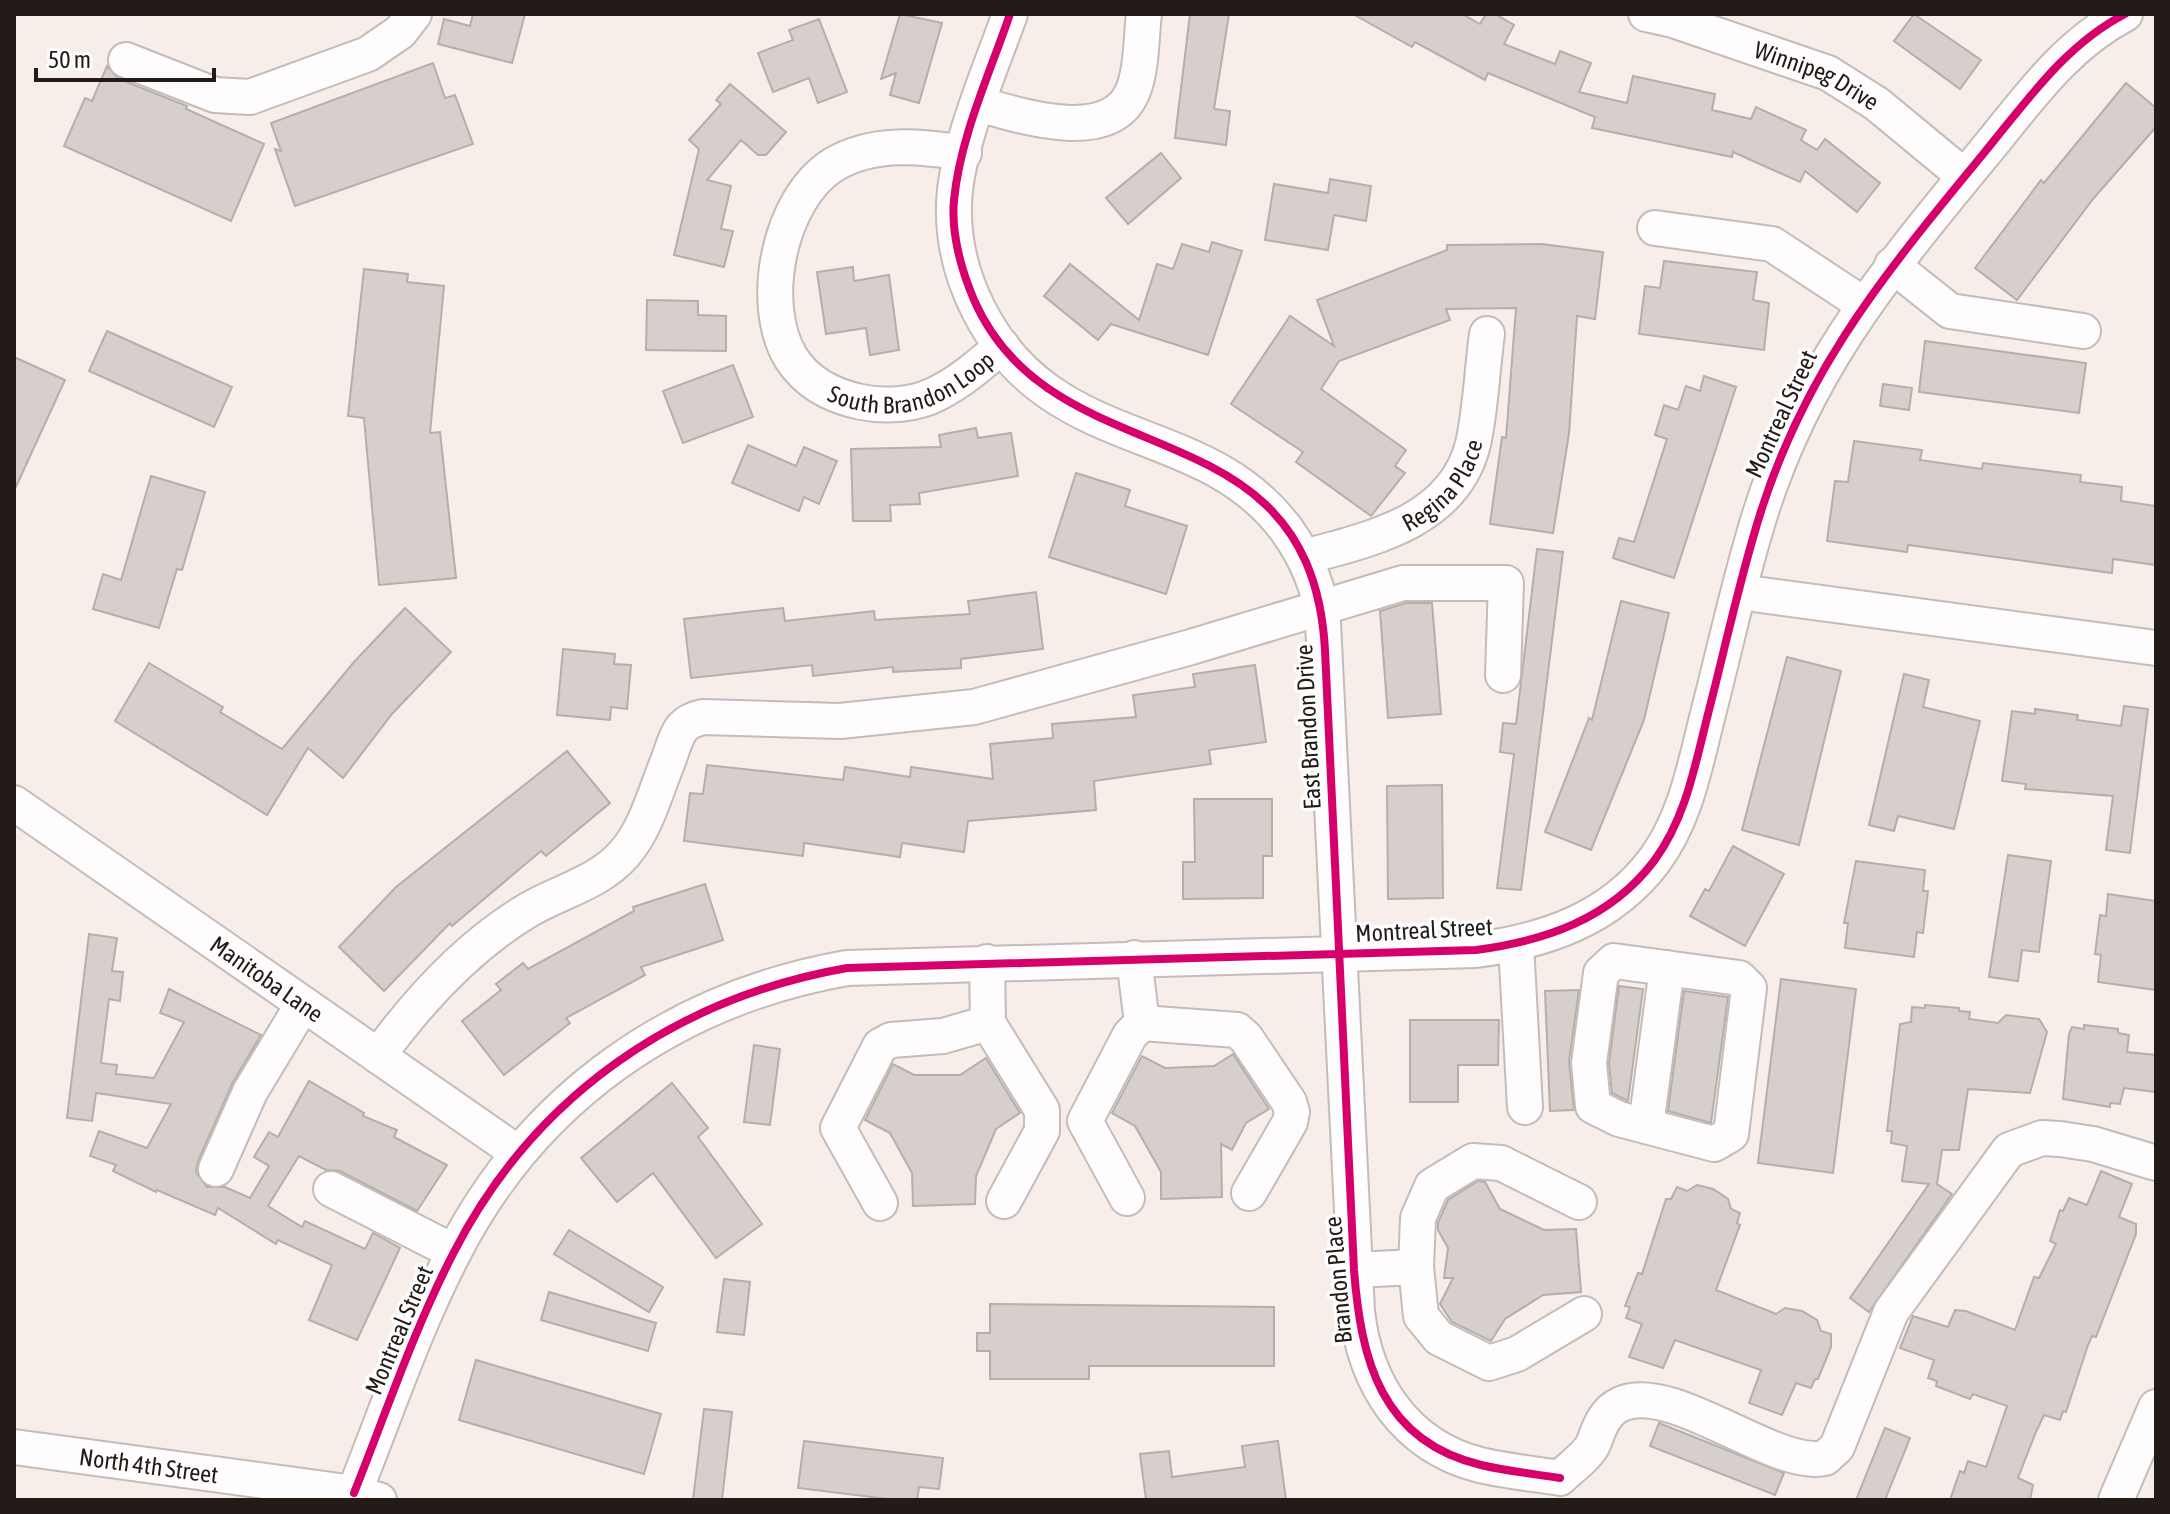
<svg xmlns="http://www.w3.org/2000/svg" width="2170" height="1514" font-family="'Asap Condensed',sans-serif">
<rect width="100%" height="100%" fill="#f7eeea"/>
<!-- building -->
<g fill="#d7cfcb" stroke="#b6aeaa" stroke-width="2">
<polygon points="473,14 525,14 512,63 438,44 444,19 470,26"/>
<polygon points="900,14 942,23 919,103 890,95 896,73 881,79"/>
<polygon points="1190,14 1229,14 1214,109 1230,111 1226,145 1175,138"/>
<polygon points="1353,14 1462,14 1480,24 1486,14 1495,14 1514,25 1504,44 1555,64 1560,51 1591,63 1579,92 1627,103 1633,76 1715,94 1712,110 1751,119 1756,107 1806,130 1801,140 1817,150 1825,139 1880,183 1857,212 1805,171 1800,182 1733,152 1732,157 1592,128 1595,117 1488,73 1485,80 1415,42 1412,47"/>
<polygon points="1914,14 1981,60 1960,89 1894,41"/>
<polygon points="819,19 847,92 818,103 809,78 773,92 758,53 793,40 789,30"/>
<polygon points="433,63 445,98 455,95 473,144 295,206 275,149 281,151 271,123"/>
<polygon points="107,66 119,79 187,106 186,109 264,144 231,221 64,146 85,98 92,101"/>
<polygon points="2126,83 2156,108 2156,127 2093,199 2017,300 1975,268 2041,180 2044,183"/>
<polygon points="730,84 786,132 766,155 758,155 741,140 707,180 731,186 721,229 733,231 724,267 674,255 699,149 689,140 721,104 716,100"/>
<polygon points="1161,153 1181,178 1128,224 1106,198"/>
<polygon points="1330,179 1371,186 1366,221 1334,215 1328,250 1265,240 1274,184 1328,193"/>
<polygon points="1212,242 1242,251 1208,355 1111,324 1098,340 1044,296 1070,264 1139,320 1157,264 1173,269 1182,244 1209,252"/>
<polygon points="1542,244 1603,252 1595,319 1577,316 1569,434 1553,533 1490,524 1502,437 1506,438 1516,308 1446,309 1450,320 1339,361 1321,389 1406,450 1395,466 1405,473 1371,516 1296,462 1303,452 1231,404 1290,316 1334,346 1317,300 1447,250 1447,245"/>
<polygon points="1664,261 1757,272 1753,300 1769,303 1764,350 1639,334 1645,286 1660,288"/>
<polygon points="853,267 854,281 889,275 899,350 870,355 866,328 826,334 817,272"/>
<polygon points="364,269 408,274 407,282 444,286 430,433 440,432 456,578 379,585 364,418 348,416"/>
<polygon points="647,300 698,301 698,315 726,316 726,351 646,350"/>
<polygon points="107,331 232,387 214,427 89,371"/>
<polygon points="1925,341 2086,363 2079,413 1919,392"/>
<polygon points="14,357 65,380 14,491"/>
<polygon points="733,365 753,417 683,443 663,391"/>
<polygon points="1704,376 1736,387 1674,578 1613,558 1619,538 1634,542 1667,439 1655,435 1664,405 1678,410 1686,386 1700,391"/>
<polygon points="1883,384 1912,388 1909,410 1880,406"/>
<polygon points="976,428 978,438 1011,433 1018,476 919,493 920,504 890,505 891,521 853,521 851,449 941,447 939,435"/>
<polygon points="1854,441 1922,450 1920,460 1982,469 1983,463 2081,475 2080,482 2122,487 2121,501 2156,506 2156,565 2113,559 2112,573 1908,545 1907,552 1827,541 1835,481 1848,482"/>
<polygon points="748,445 796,466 804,447 837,461 819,504 804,497 799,511 732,483"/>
<polygon points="1076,473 1130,490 1125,506 1187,526 1166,594 1049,557"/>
<polygon points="151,476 205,492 182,570 177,569 159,628 93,609 103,574 121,580"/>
<polygon points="1537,549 1563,552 1521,890 1497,888 1514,754 1500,752 1503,723 1516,724"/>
<polygon points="1036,592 1043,649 961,659 961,668 893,672 893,667 813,676 812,665 691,678 684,619 783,608 785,621 874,611 875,620 970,614 968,601"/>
<polygon points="1621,601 1669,613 1644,720 1591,850 1545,832 1589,718 1592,720"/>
<polygon points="1406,603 1432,603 1441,714 1388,718 1380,611"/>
<polygon points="405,608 451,652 392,714 343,778 308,748 267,815 115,721 149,663 223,707 220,712 282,749 354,662"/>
<polygon points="563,649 615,654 614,664 631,665 627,709 611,707 610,720 557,715"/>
<polygon points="1787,657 1841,671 1799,845 1742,830"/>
<polygon points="1255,665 1266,742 1209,750 1211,764 1094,781 1096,810 968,821 964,852 902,843 900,857 804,843 803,856 684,841 690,793 703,794 707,765 843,780 845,767 910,777 911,767 993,779 990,744 1053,738 1052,724 1136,717 1133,695 1195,687 1193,674"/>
<polygon points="1904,674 1929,680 1923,707 1980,721 1954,829 1898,816 1894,831 1869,825"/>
<polygon points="2124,706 2148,709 2130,853 2106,850 2113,796 2025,789 2026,784 2002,781 2012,711 2035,714 2035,709 2078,715 2077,720 2121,726"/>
<polygon points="567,751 610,803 546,856 541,851 452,926 450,923 384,991 339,947 396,887"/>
<polygon points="1442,785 1443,898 1388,899 1387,786"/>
<polygon points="1194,799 1272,799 1272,856 1263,856 1263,898 1183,899 1183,862 1195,862"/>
<polygon points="1733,846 1784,874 1745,946 1690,916 1705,889 1709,891"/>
<polygon points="2008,855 2051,861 2039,952 2022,950 2018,981 1989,977"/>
<polygon points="1856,861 1925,870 1923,891 1928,891 1923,933 1917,932 1914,957 1845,948 1848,923 1844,923"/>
<polygon points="705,884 723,940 641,967 645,975 566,1018 570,1023 504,1075 462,1021 501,990 496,984 523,963 528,969 634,911 633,907"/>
<polygon points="2108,894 2156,901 2156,990 2098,982 2101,955 2095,954 2100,915 2106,916"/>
<polygon points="89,934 117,938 112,971 123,972 120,1001 109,999 101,1063 117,1065 116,1074 154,1078 184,1022 160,1013 169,989 261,1035 232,1084 198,1161 196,1172 207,1187 225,1187 250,1198 269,1166 254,1157 269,1132 278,1137 309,1081 364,1113 363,1116 397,1130 394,1137 447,1165 417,1211 340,1171 326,1170 299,1156 268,1206 302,1227 305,1221 365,1249 373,1233 400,1248 357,1340 309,1320 332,1265 278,1240 276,1244 218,1208 215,1215 157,1190 156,1192 113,1171 116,1165 90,1156 99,1131 147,1148 171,1104 96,1093 92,1121 67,1118"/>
<polygon points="1781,979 1856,989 1833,1173 1758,1163"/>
<polygon points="1619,986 1643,989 1628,1101 1612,1093 1609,1063"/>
<polygon points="1579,990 1569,1061 1574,1110 1550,1111 1545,991"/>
<polygon points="1684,991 1728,997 1711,1123 1668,1111"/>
<polygon points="1925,1005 1959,1008 1959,1011 1970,1012 1969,1019 1998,1023 2006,1015 2039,1019 2047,1032 2030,1093 1968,1089 1959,1150 1942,1150 1937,1184 1952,1194 1869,1312 1850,1298 1929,1184 1902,1181 1907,1146 1891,1143 1892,1131 1887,1131 1900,1024 1911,1022 1912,1007 1925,1008"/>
<polygon points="1410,1020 1499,1020 1498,1065 1458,1065 1458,1102 1410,1102"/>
<polygon points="2084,1025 2118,1029 2118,1033 2129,1035 2127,1052 2156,1055 2156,1092 2124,1088 2120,1104 2110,1103 2110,1107 2063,1099 2069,1034 2072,1027 2084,1029"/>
<polygon points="754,1045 780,1049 770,1125 744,1122"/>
<polygon points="1233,1054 1269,1109 1246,1123 1232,1150 1221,1144 1222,1197 1161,1199 1161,1172 1135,1126 1112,1113 1142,1056 1165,1068 1214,1066"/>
<polygon points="986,1058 1020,1113 996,1129 976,1176 975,1204 913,1206 912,1173 890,1133 865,1120 893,1064 914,1075 960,1075"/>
<polygon points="672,1083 708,1128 698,1137 762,1224 716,1258 653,1173 617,1202 581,1158"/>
<polygon points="2101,1171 2132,1184 2119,1217 2136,1224 2136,1234 2096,1337 2092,1336 2088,1345 2066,1412 2063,1411 2060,1420 2044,1415 2036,1432 2018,1478 2033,1485 2030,1500 1950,1500 1960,1471 1964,1473 1968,1461 1986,1467 2007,1406 1973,1394 1970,1399 1936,1386 1937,1381 1928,1378 1934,1360 1900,1348 1913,1316 1948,1327 1955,1310 1966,1311 2015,1330 2034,1277 2039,1278 2056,1244 2050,1241 2060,1210 2063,1211 2069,1198 2087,1205"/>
<polygon points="1478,1181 1485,1182 1500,1209 1544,1230 1576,1229 1581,1292 1543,1295 1505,1319 1491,1341 1452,1322 1440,1304 1453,1278 1444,1278 1448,1248 1438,1230 1438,1223 1448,1200"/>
<polygon points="1697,1185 1713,1189 1728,1199 1731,1209 1740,1213 1737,1223 1740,1225 1716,1290 1776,1314 1785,1308 1802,1311 1817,1320 1821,1331 1831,1334 1831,1347 1818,1379 1815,1379 1811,1388 1796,1383 1782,1415 1749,1403 1761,1370 1675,1340 1663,1368 1629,1357 1642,1324 1626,1318 1630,1307 1625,1306 1638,1273 1642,1274 1666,1199 1671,1199 1677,1187 1687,1191"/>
<polygon points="569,1230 663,1287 649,1312 554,1254"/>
<polygon points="724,1279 750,1282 744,1335 717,1332"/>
<polygon points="549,1292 656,1323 648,1351 541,1320"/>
<polygon points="990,1304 1274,1307 1274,1366 1089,1366 1089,1379 990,1379 990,1351 977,1351 977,1333 990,1333"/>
<polygon points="476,1360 661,1414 644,1474 459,1420"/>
<polygon points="704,1409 732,1412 722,1500 693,1500"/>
<polygon points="1659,1423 1784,1473 1775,1495 1650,1446"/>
<polygon points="1885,1428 1910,1438 1885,1500 1856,1500"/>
<polygon points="804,1441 943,1458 939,1489 919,1487 917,1500 896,1500 798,1488"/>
<polygon points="1278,1441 1286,1500 1146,1500 1140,1454 1169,1451 1172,1477 1245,1467 1242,1446"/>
</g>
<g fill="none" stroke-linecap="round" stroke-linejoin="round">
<defs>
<g id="minor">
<path d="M 1010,14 C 991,68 955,149 954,205 C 952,276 990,351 1049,392 C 1128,447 1223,445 1286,529 C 1307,558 1320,588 1323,623 L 1357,1311 C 1365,1384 1405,1446 1480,1465 C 1506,1471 1534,1474 1560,1478 C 1569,1469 1590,1454 1594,1442 C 1599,1428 1605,1411 1621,1404 C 1673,1381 1774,1469 1825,1458 L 1837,1447 L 1891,1312 L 2009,1150 L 2042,1138 L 2060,1139 L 2093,1144 L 2156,1163"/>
<path id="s1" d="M 1646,14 L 1673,20 L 1828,73 L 1877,104 L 1964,176"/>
<polyline points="126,60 215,95 250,97 368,54 400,32 414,14"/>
<path d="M 979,104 C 1020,116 1109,145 1132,93 C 1142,71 1141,38 1144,14"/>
<path id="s2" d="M 964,153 C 920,146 873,141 833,165 C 779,199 758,304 791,358 C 807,383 832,396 861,402 C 886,407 916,405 938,393 C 962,381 982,363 1002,346"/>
<polyline points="1655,228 1772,244 1863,304"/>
<polyline points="1892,265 1950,311 2083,331"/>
<path id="s3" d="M 1304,557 C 1372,539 1454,521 1473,444 C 1481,408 1482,370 1487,334"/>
<polyline points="1739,592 2156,648"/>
<path id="s4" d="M 14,803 L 518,1153"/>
<polyline points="1516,945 1525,1107"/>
<polygon points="1614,961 1739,978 1749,988 1731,1134 1714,1144 1619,1119 1593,1106 1589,1063 1601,973"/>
<polyline points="987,962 988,1023 1042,1110 1042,1131 1004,1201"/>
<polyline points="1142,1023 1237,1030 1246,1038 1289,1102 1292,1112 1290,1122 1249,1193"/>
<path d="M 378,1056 C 418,1001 466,948 525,912 C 557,892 598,884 624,854 C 646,829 655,793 668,761 C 672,751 675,737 682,728 C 688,721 695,719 703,717 L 840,721 L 974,707 L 1191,647 L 1403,583 L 1506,583 L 1503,675"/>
<polyline points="1646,1126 1667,968"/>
<polyline points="216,1169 250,1092 303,1004"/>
<polyline points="331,1189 454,1252"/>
<polyline points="1127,1198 1085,1121 1130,1035 1142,1023 1134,958"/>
<polyline points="1579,1202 1501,1163 1473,1161 1432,1186 1418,1218 1416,1267 1421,1316 1439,1338 1489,1363 1517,1354 1584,1314"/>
<polyline points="880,1203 838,1128 880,1046 891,1040 943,1036 988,1023"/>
<polyline points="1354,1270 1416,1267"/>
<path id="s5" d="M 14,1447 L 354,1493 L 379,1500"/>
<path d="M 354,1493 C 386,1413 414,1329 454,1252 C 534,1096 676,998 847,968 L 1476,950 C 1545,941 1610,919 1654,861 C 1686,818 1695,765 1708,714 C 1723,656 1736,596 1753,538 C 1797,379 1881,278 1984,153 C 2026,102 2065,45 2125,14"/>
<polyline points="2116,1500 2156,1407"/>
</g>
</defs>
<!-- minor casing -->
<use href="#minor" stroke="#c4bcb8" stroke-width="38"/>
<!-- minor -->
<use href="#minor" stroke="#fefcfc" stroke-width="34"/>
<defs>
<g id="cycleway">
<path d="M 1010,14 C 990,73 960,137 954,200 C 951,233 961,269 974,300 C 1055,484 1311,398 1325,650 L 1354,1270 C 1361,1360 1381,1441 1481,1465 C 1506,1471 1534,1474 1560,1478"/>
<path d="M 354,1493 C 386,1413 414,1329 454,1252 C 534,1096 676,998 847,968 L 1476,950 C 1545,941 1610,919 1654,861 C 1686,818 1695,765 1708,714 C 1723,656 1736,596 1753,538 C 1797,379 1881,278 1984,153 C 2026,102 2065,45 2125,14"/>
</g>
</defs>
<!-- cycleway casing -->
<use href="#cycleway" stroke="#fdfdfd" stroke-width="13"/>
<!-- cycleway -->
<use href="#cycleway" stroke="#d6006c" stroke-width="8"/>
</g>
<g text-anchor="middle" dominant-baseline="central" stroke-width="7" stroke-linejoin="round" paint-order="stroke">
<!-- street labels -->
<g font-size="24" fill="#221b17" stroke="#fdfdfd">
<text stroke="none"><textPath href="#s1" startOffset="182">Winnipeg Drive</textPath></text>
<text stroke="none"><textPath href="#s2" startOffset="488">South Brandon Loop</textPath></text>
<text transform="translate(1781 414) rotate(-65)">Montreal Street</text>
<text stroke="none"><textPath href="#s3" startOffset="162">Regina Place</textPath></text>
<text transform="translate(1308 727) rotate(-93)">East Brandon Drive</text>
<text transform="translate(1424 930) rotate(-3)">Montreal Street</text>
<text stroke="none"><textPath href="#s4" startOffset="308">Manitoba Lane</textPath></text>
<text transform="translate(1338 1280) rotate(-95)">Brandon Place</text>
<text transform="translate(399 1330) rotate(-67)">Montreal Street</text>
<text stroke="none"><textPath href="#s5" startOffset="136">North 4th Street</textPath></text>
</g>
</g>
<!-- border -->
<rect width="2170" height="1514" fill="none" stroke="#221b17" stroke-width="32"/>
<!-- scale -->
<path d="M36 68v12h178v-12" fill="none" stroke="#221b17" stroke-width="4"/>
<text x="48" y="68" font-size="24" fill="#221b17" stroke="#fdfdfd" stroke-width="6" paint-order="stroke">50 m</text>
</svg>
